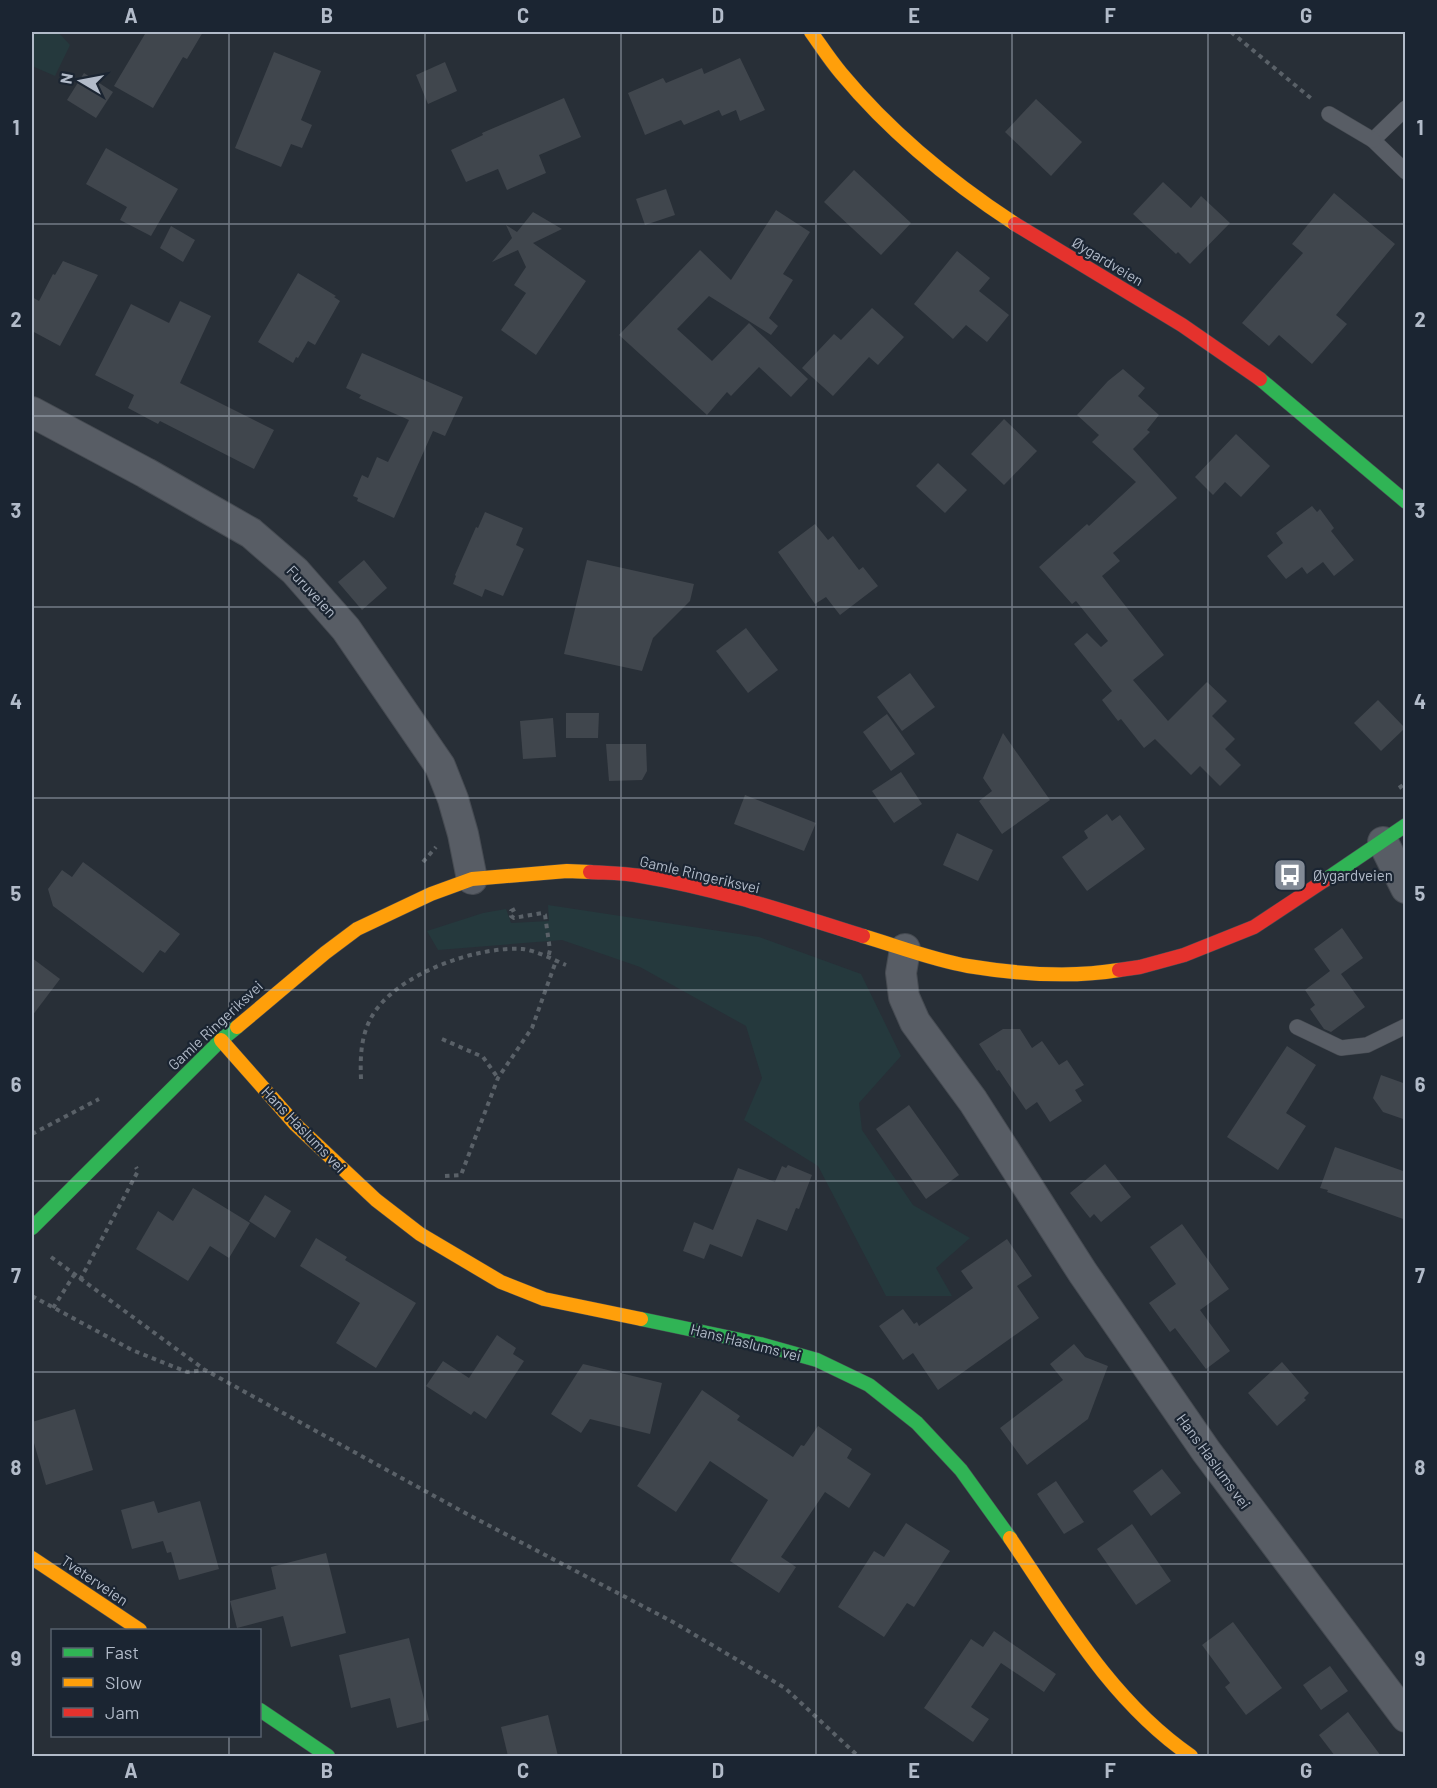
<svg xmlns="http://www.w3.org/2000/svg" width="1437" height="1788" font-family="Barlow,sans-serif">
<rect width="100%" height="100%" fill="#282f37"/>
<!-- green -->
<g fill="#25393d">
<polygon points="32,32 58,32 70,45 55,76 32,66"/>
<polygon points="548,905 759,937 861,974 901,1056 859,1103 862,1130 913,1205 970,1238 936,1268 952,1296 886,1296 818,1166 744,1120 762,1078 746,1026 640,967 562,940 438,950 427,931 483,913 506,909 511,923 549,921"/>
</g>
<!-- building -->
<g fill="#40464d">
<polygon points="140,32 203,32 187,59 183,57 153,108 114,86 145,34"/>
<polygon points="274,52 321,71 301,120 312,125 302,148 291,144 281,167 235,148"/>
<polygon points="740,58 765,110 740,121 736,110 722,116 719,110 684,125 681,120 645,135 628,93 663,78 666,83 702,68 704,74"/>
<polygon points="445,62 457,91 428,104 416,75"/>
<polygon points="84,73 113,92 96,118 67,100"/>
<polygon points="564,98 581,137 539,155 546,173 507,190 498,169 466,182 451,150 483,135 482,133"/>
<polygon points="1036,99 1082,142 1051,176 1005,132"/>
<polygon points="106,148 178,189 151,236 120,220 127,207 86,184"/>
<polygon points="854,170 911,223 881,255 824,202"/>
<polygon points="1163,182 1191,208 1201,196 1230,223 1190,264 1178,252 1176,254 1133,214"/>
<polygon points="666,189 675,215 645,225 636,199"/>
<polygon points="1334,193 1395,244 1336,315 1347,324 1312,364 1279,335 1269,346 1242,323 1303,253 1292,244"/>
<polygon points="776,210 810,232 783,274 793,280 769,318 778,326 771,335 709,296 677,329 712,361 749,323 808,379 791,397 759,367 731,396 727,392 707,415 619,335 700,250 731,280"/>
<polygon points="533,212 562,229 533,243 586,281 536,355 501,330 526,293 514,285 526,267 518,250 492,262 512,238 506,225 517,232"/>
<polygon points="171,226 195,240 183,262 160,248"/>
<polygon points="957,251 990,278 979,291 1009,315 987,342 966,325 953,339 914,304"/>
<polygon points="63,261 98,275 60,346 32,331 32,297 39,301 53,274 55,275"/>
<polygon points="298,273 336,296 334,297 340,301 315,345 308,341 298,358 296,357 293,363 258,342"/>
<polygon points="180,301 211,316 180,383 274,430 254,469 160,421 158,424 128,408 134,395 95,375 131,304 169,323"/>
<polygon points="872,308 904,337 878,365 869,357 833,396 802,368 834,334 841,340"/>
<polygon points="362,353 463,397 445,436 433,431 394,518 357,501 358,498 353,496 362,475 368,478 377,457 388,462 409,420 359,398 361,395 346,388"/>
<polygon points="1123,369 1145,388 1138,396 1159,415 1147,430 1150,432 1133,449 1177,498 1113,553 1120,561 1102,576 1164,655 1133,680 1168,721 1207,682 1227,701 1212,716 1235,739 1225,749 1241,765 1220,786 1200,766 1191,775 1155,739 1144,748 1121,719 1118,721 1102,700 1112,691 1074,644 1087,633 1101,647 1108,641 1076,601 1072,604 1039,567 1087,524 1089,526 1136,482 1092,442 1099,435 1077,415 1108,381"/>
<polygon points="1004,419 1037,451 1004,485 971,454"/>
<polygon points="1236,434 1270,466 1241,497 1225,482 1213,495 1195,477"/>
<polygon points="938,463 967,490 945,513 916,486"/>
<polygon points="1312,506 1317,512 1320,509 1334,528 1331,531 1354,560 1334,576 1323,562 1307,574 1302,567 1286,579 1267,556 1283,543 1276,533"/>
<polygon points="485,512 523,528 516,545 524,549 503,596 485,589 482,597 453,584 456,576 455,575 476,527 478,528"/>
<polygon points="815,524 828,540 833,536 859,570 863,567 878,586 840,615 826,597 815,604 778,552"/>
<polygon points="364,560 387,588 362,610 338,582"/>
<polygon points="587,560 694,584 690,601 653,638 642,671 564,654"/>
<polygon points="746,628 778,670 748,693 716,651"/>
<polygon points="910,673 935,707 902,731 877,697"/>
<polygon points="1378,700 1405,728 1381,751 1354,723"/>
<polygon points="566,713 599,713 598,738 566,738"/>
<polygon points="887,714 915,754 891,771 863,732"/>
<polygon points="553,718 556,757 523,759 520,721"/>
<polygon points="1003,733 1050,800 1002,834 979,801 992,791 983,778"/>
<polygon points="606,744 646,744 647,771 642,780 609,781"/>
<polygon points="901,772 922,804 894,823 872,791"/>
<polygon points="745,795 816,823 804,851 734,824"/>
<polygon points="1107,814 1112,821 1120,815 1145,849 1087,891 1062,857 1088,838 1084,831"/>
<polygon points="957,833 993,850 978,881 943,865"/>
<polygon points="83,862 180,934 165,953 160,950 143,973 53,906 48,889 62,870 72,877"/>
<polygon points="1342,928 1363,958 1341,974 1365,1007 1331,1032 1324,1029 1310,1009 1315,1005 1305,990 1330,971 1314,949"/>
<polygon points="32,958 60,979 32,1016"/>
<polygon points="1003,1029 1020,1029 1032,1048 1042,1041 1059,1065 1067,1060 1084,1085 1075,1090 1082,1101 1050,1122 1037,1102 1026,1110 999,1070 997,1071 979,1044"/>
<polygon points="1287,1046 1316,1065 1286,1113 1306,1126 1278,1170 1227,1137"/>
<polygon points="1381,1075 1406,1084 1406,1120 1383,1112 1373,1098"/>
<polygon points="909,1105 959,1175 926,1199 876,1129"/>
<polygon points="1335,1147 1406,1172 1406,1220 1327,1192 1328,1190 1320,1188"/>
<polygon points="1105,1164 1131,1197 1101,1222 1094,1214 1090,1218 1070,1193"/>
<polygon points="788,1165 812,1175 799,1209 796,1208 787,1231 757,1219 742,1257 710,1244 704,1259 683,1251 694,1222 713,1230 738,1168 775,1182 782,1166 786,1168"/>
<polygon points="193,1188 250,1223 229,1258 210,1246 188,1281 136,1249 158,1211 173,1221"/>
<polygon points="265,1195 291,1211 275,1238 249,1221"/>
<polygon points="1182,1224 1229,1289 1200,1310 1230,1351 1206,1369 1175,1328 1170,1332 1149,1303 1176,1284 1150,1247"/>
<polygon points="316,1238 347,1257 345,1260 416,1303 376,1368 336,1343 360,1303 300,1266"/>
<polygon points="1007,1239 1032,1276 1017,1286 1039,1318 938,1390 913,1353 903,1360 879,1326 903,1309 914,1324 917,1322 919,1326 973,1288 961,1271"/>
<polygon points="497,1335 516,1348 513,1354 524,1361 486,1419 474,1411 471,1415 426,1386 443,1361 469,1378"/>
<polygon points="1074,1344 1085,1357 1108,1366 1088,1419 1027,1465 1000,1428 1063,1380 1050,1364"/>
<polygon points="1282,1362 1309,1393 1304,1398 1306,1400 1277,1426 1248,1393"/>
<polygon points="583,1364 662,1383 650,1434 590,1419 581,1433 551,1414"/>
<polygon points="702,1390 740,1416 737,1420 793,1457 801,1445 804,1446 818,1426 852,1449 847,1458 871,1474 849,1508 825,1492 781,1557 796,1567 779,1593 730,1561 768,1500 710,1461 676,1512 637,1486"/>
<polygon points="75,1409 93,1470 46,1485 32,1436 32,1422"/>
<polygon points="1162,1469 1181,1493 1151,1516 1133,1491"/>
<polygon points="1056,1481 1084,1522 1064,1534 1037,1494"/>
<polygon points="154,1501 158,1513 200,1501 219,1569 179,1580 171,1552 167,1553 163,1541 132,1549 121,1510"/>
<polygon points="906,1523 950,1551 914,1607 907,1603 884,1637 838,1607 874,1551 884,1557"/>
<polygon points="1132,1524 1171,1581 1136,1605 1097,1549"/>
<polygon points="326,1553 346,1633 291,1647 283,1616 237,1628 230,1601 276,1589 271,1567"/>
<polygon points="1233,1622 1282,1688 1246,1715 1225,1687 1230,1683 1202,1645"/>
<polygon points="994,1631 1056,1674 1044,1692 1001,1663 971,1707 989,1719 973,1742 924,1708 971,1639 983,1647"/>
<polygon points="409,1638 429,1720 397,1728 390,1698 351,1708 339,1655"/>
<polygon points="1330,1666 1348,1691 1321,1710 1303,1685"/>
<polygon points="1348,1712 1381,1756 1335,1756 1319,1735"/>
<polygon points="548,1715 558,1756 508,1756 501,1727"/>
</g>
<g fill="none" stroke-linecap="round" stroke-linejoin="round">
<defs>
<g id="lane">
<polyline points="1406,108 1373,140 1406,172"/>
<polyline points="1329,114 1373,140"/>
<polyline points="1297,1027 1341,1048 1367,1045 1406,1026"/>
</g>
<g id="street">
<polyline points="32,412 146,473 251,533 295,571 346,629 440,766 453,799 463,834 472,879"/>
<polyline points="1383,842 1406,888"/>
<polyline points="905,949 901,973 904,997 915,1022 973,1101 1083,1273 1206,1451 1406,1717"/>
</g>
<g id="fast">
<polyline points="1260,379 1406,502"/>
<polyline points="1325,880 1406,825"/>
<polyline points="32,1228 221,1040 237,1027"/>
<polyline points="641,1319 760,1344 817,1360 869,1385 917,1423 961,1470 1010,1538"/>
<polyline points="260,1710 328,1756"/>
</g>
<g id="slow">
<path d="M 811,32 C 821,46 830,60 841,73 C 890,132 951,182 1015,224"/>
<path d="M 863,936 C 897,946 933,960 968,966 C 1017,974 1071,978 1119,970"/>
<polyline points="237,1027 325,953 357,929 431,894 472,879 567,871 590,872"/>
<polyline points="221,1040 296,1125 376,1200 420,1234 501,1282 544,1299 641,1319"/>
<path d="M 1010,1538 C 1062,1615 1112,1702 1191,1756"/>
<polyline points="32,1558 140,1630"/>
</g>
<g id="jam">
<polyline points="1015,224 1182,325 1260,379"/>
<path d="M 590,872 C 607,873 624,873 641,876 C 716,888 790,913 863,936"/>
<polyline points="1119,970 1140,967 1184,955 1254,927 1325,880"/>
</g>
</defs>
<!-- lane casing -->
<use href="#lane" stroke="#464b52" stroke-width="16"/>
<!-- street casing -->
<use href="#street" stroke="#464b52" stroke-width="32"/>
<!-- fast casing -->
<use href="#fast" stroke="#464b52" stroke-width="15"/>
<!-- slow casing -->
<use href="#slow" stroke="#464b52" stroke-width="15"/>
<!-- jam casing -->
<use href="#jam" stroke="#464b52" stroke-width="15"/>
<!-- path -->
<g stroke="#5a6168" stroke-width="4" stroke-dasharray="4.5 4.5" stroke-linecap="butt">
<polyline points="1231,32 1313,100"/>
<polyline points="1399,788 1406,783"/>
<polyline points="423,862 436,847"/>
<polyline points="515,909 511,911 511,916 514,918 542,913 545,915 550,950 548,958"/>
<polyline points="442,1039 483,1057 498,1078"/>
<path d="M 361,1079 C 360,1054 361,1031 376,1010 C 403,972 478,946 523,949 C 537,951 554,960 566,965"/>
<polyline points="32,1134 99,1099"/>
<polyline points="445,1176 461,1175 498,1078 532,1028 556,961"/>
<polyline points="51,1257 205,1370 467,1514 673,1622 785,1688 858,1756"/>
<polyline points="80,1280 138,1171 136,1167"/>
<polyline points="32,1296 132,1350 187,1372 204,1370"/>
<polyline points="53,1308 74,1275"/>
</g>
<!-- lane -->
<use href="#lane" stroke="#585d65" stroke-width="15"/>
<!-- street -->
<use href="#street" stroke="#585d65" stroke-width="30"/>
<!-- fast -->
<use href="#fast" stroke="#30b455" stroke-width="14"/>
<!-- slow -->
<use href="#slow" stroke="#ff9f0a" stroke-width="14"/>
<!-- jam -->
<use href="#jam" stroke="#e5322d" stroke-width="14"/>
</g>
<!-- grid -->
<path fill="none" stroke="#b2bbc9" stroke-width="1.5" stroke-opacity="0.55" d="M 229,32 L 229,1630M 425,32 L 425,1756M 621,32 L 621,1756M 816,32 L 816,1756M 1012,32 L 1012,1756M 1208,32 L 1208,1756M 32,224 L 1406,224M 32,416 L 1406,416M 32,607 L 1406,607M 32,798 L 1406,798M 32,990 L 1406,990M 32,1181 L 1406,1181M 32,1372 L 1406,1372M 32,1564 L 1406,1564M 229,1736 L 229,1756"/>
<!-- icons -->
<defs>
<symbol id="bus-square" viewBox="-11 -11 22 22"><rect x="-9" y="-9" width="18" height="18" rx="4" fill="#828a96" stroke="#1b2532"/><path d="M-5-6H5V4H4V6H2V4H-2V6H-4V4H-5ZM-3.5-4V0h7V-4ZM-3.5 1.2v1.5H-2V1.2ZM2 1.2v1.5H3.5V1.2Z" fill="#fff"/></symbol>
</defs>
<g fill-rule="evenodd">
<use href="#bus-square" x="1271" y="856" width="38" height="38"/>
</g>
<g text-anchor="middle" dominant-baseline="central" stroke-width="4.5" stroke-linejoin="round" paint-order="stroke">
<!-- street labels -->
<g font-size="15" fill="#b2bbc9" stroke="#1b2532">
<text transform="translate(1108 261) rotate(31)">Øygardveien</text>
<text transform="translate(312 591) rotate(47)">Furuveien</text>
<text transform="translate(700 874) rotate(13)">Gamle Ringeriksvei</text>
<text transform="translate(215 1025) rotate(-43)">Gamle Ringeriksvei</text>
<text transform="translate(304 1129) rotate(46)">Hans Haslums vei</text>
<text transform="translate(746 1342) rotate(14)">Hans Haslums vei</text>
<text transform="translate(1214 1461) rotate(54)">Hans Haslums vei</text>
<text transform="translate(95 1580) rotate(34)">Tveterveien</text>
</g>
<!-- poi labels -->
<g font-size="15" fill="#b2bbc9" stroke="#1b2532" text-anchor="start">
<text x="1313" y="875">Øygardveien</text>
</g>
</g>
<!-- border -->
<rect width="1437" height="1788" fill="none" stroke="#1b2532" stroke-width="66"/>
<!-- legend -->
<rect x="51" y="1629" width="210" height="108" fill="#1b2532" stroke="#57616e" stroke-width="1.5"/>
<rect x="63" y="1648" width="30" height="9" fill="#30b455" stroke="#57616e" stroke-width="1.5"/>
<text x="105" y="1659" font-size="18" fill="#b2bbc9">Fast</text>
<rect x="63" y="1678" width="30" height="9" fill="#ff9f0a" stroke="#57616e" stroke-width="1.5"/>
<text x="105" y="1689" font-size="18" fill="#b2bbc9">Slow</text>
<rect x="63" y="1708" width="30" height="9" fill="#e5322d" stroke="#57616e" stroke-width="1.5"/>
<text x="105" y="1719" font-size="18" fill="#b2bbc9">Jam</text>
<!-- north arrow -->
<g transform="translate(81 81) rotate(280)" stroke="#1b2532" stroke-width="4.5" paint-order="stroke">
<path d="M0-4.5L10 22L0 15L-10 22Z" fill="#b2bbc9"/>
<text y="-9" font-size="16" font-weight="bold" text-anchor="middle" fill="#b2bbc9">N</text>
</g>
<rect x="33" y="33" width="1371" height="1722" fill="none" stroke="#b2bbc9" stroke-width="2"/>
<g font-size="20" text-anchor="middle" font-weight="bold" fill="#b2bbc9">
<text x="131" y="23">A</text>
<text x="327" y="23">B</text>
<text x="523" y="23">C</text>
<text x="718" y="23">D</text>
<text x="914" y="23">E</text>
<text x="1110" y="23">F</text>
<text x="1306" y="23">G</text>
<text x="16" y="135">1</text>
<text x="1420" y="135">1</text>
<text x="16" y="327">2</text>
<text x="1420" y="327">2</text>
<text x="16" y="518">3</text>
<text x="1420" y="518">3</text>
<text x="16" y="709">4</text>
<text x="1420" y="709">4</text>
<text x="16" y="901">5</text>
<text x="1420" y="901">5</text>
<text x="16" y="1092">6</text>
<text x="1420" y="1092">6</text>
<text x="16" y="1283">7</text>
<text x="1420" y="1283">7</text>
<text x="16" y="1475">8</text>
<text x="1420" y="1475">8</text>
<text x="16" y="1666">9</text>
<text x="1420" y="1666">9</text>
<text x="131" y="1778">A</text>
<text x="327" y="1778">B</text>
<text x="523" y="1778">C</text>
<text x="718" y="1778">D</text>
<text x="914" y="1778">E</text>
<text x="1110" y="1778">F</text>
<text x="1306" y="1778">G</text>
</g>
</svg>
